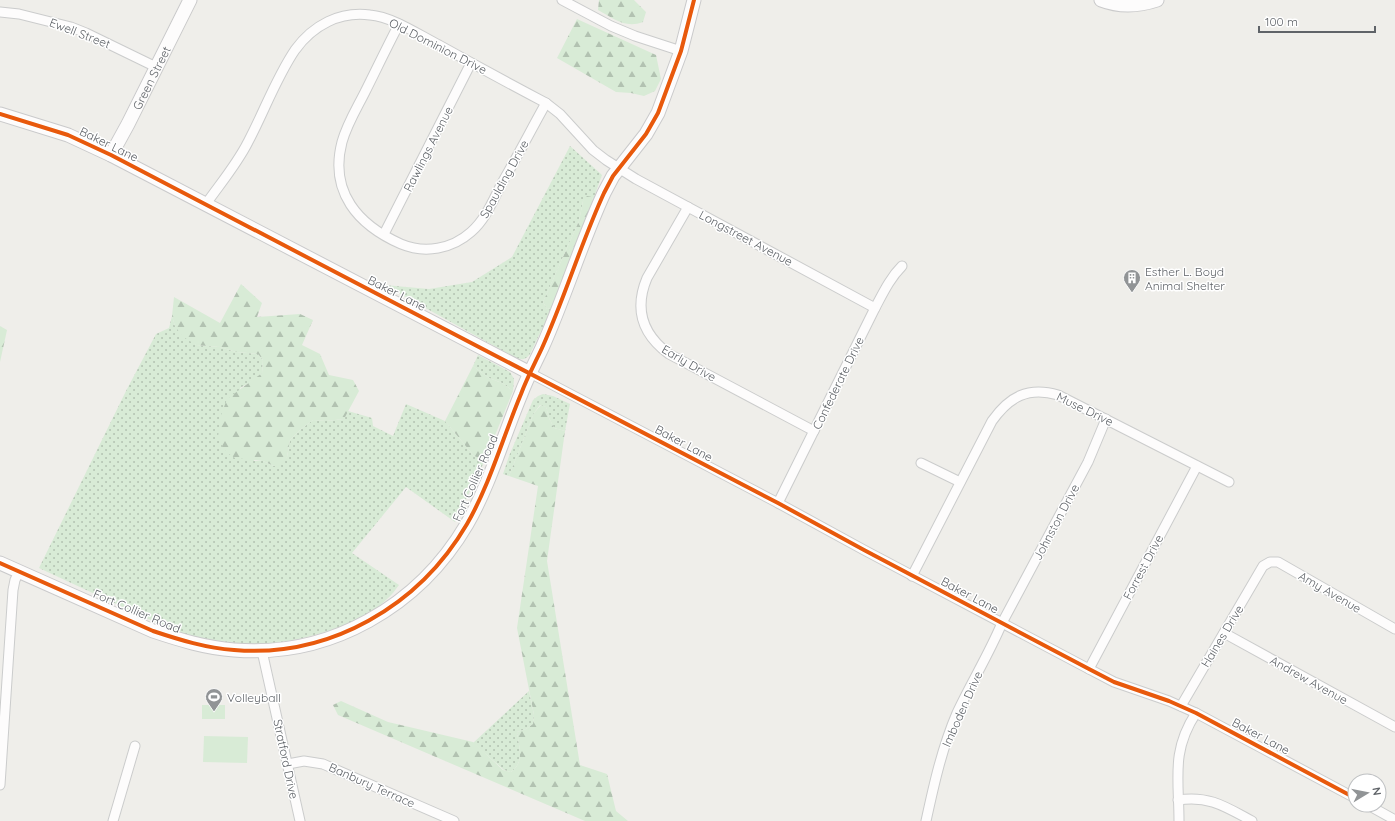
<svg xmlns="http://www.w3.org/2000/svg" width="1395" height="821" font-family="Quicksand,sans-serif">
<defs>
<pattern id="grass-dots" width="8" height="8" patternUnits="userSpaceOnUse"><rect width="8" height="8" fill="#d8ebd6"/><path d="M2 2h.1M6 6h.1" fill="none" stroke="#b2c2b1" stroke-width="1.8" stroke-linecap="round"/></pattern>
<pattern id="forest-firs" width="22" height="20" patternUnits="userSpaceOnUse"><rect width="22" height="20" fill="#d8ebd6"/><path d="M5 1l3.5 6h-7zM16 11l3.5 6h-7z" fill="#b2c2b1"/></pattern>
</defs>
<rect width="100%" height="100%" fill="#efeeea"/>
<!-- grass -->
<g fill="url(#grass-dots)">
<path d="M 570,146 L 602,175 L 593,200 L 592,197 L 583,201 L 579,221 L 543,302 L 547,309 L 552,308 L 530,354 C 525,360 523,360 516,358 L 384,285 L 429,289 L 472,282 L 512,257 Z"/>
<path d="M 172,316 L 175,326 L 196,345 L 220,347 L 236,352 L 258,354 L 263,360 L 262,373 L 254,380 L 240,388 L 254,461 L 263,461 L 274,466 L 287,457 L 290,440 L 301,429 L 313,420 L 326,421 L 344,419 L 348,411 L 372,418 L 373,426 L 393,436 L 406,404 L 445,421 L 474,456 L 485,460 L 455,522 L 406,487 L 352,553 L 399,585 C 395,590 392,595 387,599 C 363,624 306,640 272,643 C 242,646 212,640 183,635 L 39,568 L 126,391 L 156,334 L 169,328 Z"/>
<polygon points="478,355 510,372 514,379 513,391 502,383 489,378 473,366"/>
<polygon points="543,394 553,396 570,404 565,431 554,428 549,418 546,407 540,405 534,413 509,476 503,474 509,456 533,400 538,396"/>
<path d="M 529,691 L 534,715 L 533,724 L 526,729 L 517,732 C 519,747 525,762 511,772 L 504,770 L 473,743 Z"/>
</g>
<!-- forest -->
<g fill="url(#forest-firs)">
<path d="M 599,0 L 634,0 L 646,12 L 643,22 C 625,29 613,18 598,10 Z"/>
<polygon points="577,19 656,55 661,79 655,91 644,96 631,93 616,92 557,58"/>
<polygon points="587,196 592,197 593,200 591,206 552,308 547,309 543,302 579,221 583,201"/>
<polygon points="241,284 262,303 257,317 300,314 313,320 302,345 320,354 329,375 353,380 359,391 344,419 326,421 313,420 301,429 290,440 287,457 282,464 274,466 263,461 235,458 226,452 218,438 220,418 227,399 262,373 263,360 258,354 236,352 220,347 196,345 182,336 175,326 172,316 174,297 220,323"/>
<polygon points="0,326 7,330 0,362"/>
<polygon points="473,366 489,378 502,383 513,391 485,460 474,456 445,421"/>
<path d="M 541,405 L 546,407 L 549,418 L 554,428 L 565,431 L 547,561 L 580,765 L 607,774 L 616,811 L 628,821 L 585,821 L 338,715 L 333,705 L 341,701 L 388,722 L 473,742 L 503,770 L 511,772 C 525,762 519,747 517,732 L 526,729 L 533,724 L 534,715 L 517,628 L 538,486 L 509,476 L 534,413 Z"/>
</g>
<!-- green -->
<g fill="#d8ebd6">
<rect x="202" y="705" width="23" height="14"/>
<polygon points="204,736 248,737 247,763 203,762"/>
</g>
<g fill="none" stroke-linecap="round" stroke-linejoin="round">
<defs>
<g id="street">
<polyline points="562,0 611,26 635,36 681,51"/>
<polyline points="0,12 19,14 71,27 86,33 156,67"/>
<path d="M 399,24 C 387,47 376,70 365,92 C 357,108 347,124 342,142 C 329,192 358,225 401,244 C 425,254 452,249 471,232 C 486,219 493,200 502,183 C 517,157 531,130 546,103"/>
<path d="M 206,204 C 220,184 237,164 248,142 C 264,112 276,78 295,50 C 313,25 340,11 370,15 C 393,17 419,35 439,45 C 475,65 510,84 546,103 L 560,114 L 593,150 L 606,160 L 636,179 L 875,308"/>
<path d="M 688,207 L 647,278 C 634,309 642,334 669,354 L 814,431"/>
<polyline points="384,234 471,63"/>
<polyline points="530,373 778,503 864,550 1089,669 1114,682 1169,701 1196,713 1355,798"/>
<polyline points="921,463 960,482"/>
<path d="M 778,503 L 875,308 C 883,293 890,278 902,266"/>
<path d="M 912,576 L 992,421 C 1009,397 1028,386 1058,395 L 1229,482"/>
<polyline points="1224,633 1395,727"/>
<polyline points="262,651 300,821"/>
<polyline points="1089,669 1197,466"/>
<polyline points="1181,706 1263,566 1270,562 1278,562 1395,629"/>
<polyline points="288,764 304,761 323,764 454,821"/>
<polyline points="0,785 13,590 15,580 19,572"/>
<path d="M 1178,800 C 1209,795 1226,807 1252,821"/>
<polyline points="1368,805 1395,820"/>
<polyline points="113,821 135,746"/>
<path d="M 926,821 C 934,784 942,748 957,713 C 971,683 989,654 1002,623 L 1088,462 L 1106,419"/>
<path d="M 1179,821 C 1179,779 1171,751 1196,713"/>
</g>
<g id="secondary">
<path d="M 1101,0 C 1119,7 1139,6 1157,0"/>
<polyline points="0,114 68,135 111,155 530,373"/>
<path id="s1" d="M 111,155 L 128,124 L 190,0"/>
<path d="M 0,563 L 153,631 C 180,640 206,648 234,650 C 330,658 419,606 467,524 C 490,484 503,437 521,394 C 527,378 535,363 542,348 C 565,297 581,243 604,193 L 613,176 L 646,134 L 658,113 L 681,51 L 694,0"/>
</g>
</defs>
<!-- street casing -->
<use href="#street" stroke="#cbcccc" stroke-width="11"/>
<!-- secondary casing -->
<use href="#secondary" stroke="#cacacb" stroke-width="15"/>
<!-- street -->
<use href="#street" stroke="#fdfcfc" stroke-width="9"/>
<!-- secondary -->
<use href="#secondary" stroke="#fdfcfc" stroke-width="13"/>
<defs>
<g id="cycleway">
<polyline points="0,114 68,135 111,155 778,503 864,550 1089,669 1114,682 1169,701 1196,713 1355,798"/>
<path d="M 0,563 L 153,631 C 180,640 206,648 234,650 C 330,658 419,606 467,524 C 490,484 503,437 521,394 C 527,378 535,363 542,348 C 565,297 581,243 604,193 L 613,176 L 646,134 L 658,113 L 681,51 L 694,0"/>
</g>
</defs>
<!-- cycleway casing -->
<use href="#cycleway" stroke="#fff" stroke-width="6"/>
<!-- cycleway -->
<use href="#cycleway" stroke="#e8590c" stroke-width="4"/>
</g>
<!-- icons -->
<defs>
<symbol id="building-pin" viewBox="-11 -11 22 30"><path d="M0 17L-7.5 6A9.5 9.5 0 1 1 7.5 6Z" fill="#919496" stroke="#fff"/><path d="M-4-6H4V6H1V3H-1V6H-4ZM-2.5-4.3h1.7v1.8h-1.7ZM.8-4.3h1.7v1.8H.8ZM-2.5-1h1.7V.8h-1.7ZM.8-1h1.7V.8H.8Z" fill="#fff"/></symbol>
<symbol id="stadium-pin" viewBox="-11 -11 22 30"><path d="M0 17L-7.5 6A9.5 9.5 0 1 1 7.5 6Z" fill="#919496" stroke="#fff"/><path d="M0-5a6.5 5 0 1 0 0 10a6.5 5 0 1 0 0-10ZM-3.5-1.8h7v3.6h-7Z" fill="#fff"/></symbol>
</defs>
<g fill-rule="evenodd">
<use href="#building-pin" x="1122" y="268" width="20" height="27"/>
<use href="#stadium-pin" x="204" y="687" width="20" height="27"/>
</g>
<g text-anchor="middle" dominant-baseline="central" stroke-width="3" stroke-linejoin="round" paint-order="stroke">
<!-- street labels -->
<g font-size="12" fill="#5f6368" stroke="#fff">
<text transform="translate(80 33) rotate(21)">Ewell Street</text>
<text transform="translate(438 46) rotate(27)">Old Dominion Drive</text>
<text stroke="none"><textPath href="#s1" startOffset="87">Green Street</textPath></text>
<text transform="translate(109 144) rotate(26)">Baker Lane</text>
<text transform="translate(428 149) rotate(-63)">Rawlings Avenue</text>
<text transform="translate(504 179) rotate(-61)">Spaulding Drive</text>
<text transform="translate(746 238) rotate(28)">Longstreet Avenue</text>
<text transform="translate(397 293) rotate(27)">Baker Lane</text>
<text transform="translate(689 363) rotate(30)">Early Drive</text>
<text transform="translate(838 383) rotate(-64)">Confederate Drive</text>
<text transform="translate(1085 409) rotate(26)">Muse Drive</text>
<text transform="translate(684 443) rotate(28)">Baker Lane</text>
<text transform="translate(475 478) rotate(-66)">Fort Collier Road</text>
<text transform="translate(1056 522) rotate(-62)">Johnston Drive</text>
<text transform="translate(1143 567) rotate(-62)">Forrest Drive</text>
<text transform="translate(1330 592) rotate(30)">Amy Avenue</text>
<text transform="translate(970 595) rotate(28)">Baker Lane</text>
<text transform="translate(137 611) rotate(23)">Fort Collier Road</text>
<text transform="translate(1222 636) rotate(-59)">Haines Drive</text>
<text transform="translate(1309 680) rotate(29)">Andrew Avenue</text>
<text transform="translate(962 709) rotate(-66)">Imboden Drive</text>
<text transform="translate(1261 736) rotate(28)">Baker Lane</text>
<text transform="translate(286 759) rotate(78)">Stratford Drive</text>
<text transform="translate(372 785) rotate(24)">Banbury Terrace</text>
</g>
<!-- poi labels -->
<g font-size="12" fill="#5f6368" stroke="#fff" text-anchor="start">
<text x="1145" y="271">Esther L. Boyd<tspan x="1145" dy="14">Animal Shelter</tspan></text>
<text x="227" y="697">Volleyball</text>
</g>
</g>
<!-- north arrow -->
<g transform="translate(1367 793) rotate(80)"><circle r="19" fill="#ffffff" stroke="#bfc1c3"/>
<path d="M0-3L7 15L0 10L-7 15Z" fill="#919496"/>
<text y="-6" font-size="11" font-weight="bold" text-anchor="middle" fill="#5f6368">N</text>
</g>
<!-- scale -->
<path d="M1259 26v6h116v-6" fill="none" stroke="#5f6368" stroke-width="2"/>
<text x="1265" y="26" font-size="12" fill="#5f6368" stroke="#ffffff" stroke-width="3" paint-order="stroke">100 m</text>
</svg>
